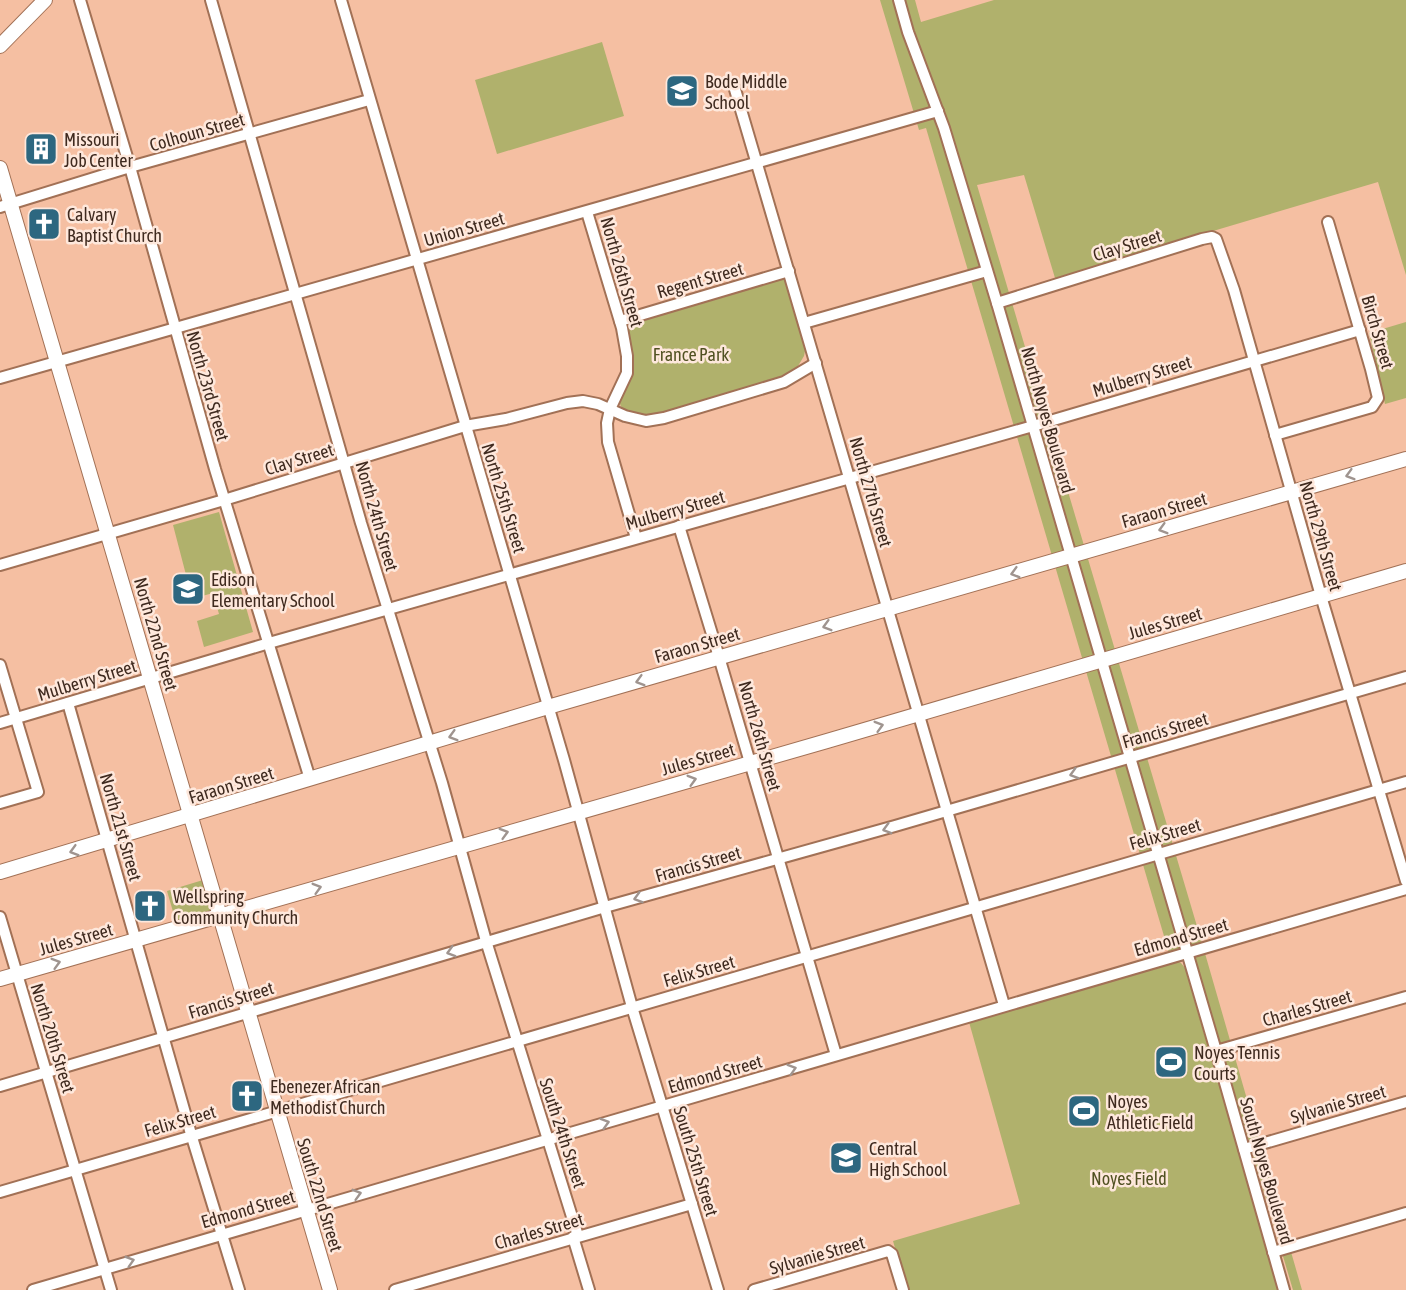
<svg xmlns="http://www.w3.org/2000/svg" width="1406" height="1290" font-family="'Asap Condensed',sans-serif">
<rect width="100%" height="100%" fill="#f5bfa2"/>
<!-- green -->
<g fill="#b0b16c">
<polygon points="880,0 915,0 921,22 994,0 1406,0 1406,275 1378,182 1055,278 1024,175 977,185 1202,943 1302,1290 1293,1290 1191,946 1169,953 926,128 919,130"/>
<polygon points="602,42 624,116 497,154 475,80"/>
<path d="M 785,278 L 806,346 L 804,356 L 798,366 L 785,375 L 660,413 C 647,416 615,417 620,396 C 622,389 628,382 630,375 C 632,364 626,340 625,328 L 627,324 Z"/>
<polygon points="1406,322 1406,398 1385,404 1369,333"/>
<polygon points="219,512 253,632 204,647 197,621 219,614 213,593 195,598 193,593 191,594 173,525"/>
<polygon points="203,880 211,911 176,922 167,891"/>
<polygon points="1177,961 1181,963 1185,968 1279,1290 907,1290 893,1241 1020,1204 969,1022"/>
</g>
<g fill="none" stroke-linecap="round" stroke-linejoin="round">
<defs>
<g id="minor">
<polyline points="80,0 130,167 215,469 310,779"/>
<polyline points="211,0 361,523 442,783 486,941 578,1236"/>
<polyline points="341,0 564,760 632,1007 718,1290"/>
<polyline points="899,0 908,32 944,128 997,303 1216,1051 1284,1290"/>
<polyline points="734,86 1004,1005"/>
<polyline points="0,207 130,167 369,100"/>
<polyline points="587,212 622,328 627,356 627,373 610,409 607,423 608,442 636,538"/>
<polyline points="997,303 1202,239 1212,237 1216,239 1234,290 1321,596 1406,881"/>
<polyline points="620,321 789,271"/>
<polyline points="804,323 987,271"/>
<polyline points="0,378 938,111"/>
<polyline points="1275,435 1372,407 1378,398 1371,369 1328,222"/>
<polyline points="679,526 719,657 836,1055"/>
<polyline points="0,565 224,500 465,426 506,419 567,403 583,401 598,404 625,416 646,421 664,418 784,382 816,363"/>
<polyline points="0,665 38,792 0,803"/>
<polyline points="68,703 191,1134 239,1290"/>
<polyline points="0,723 269,643 1033,426 1360,330"/>
<polyline points="0,917 111,1290"/>
<polyline points="1216,1051 1406,997"/>
<polyline points="0,1086 605,907 895,826 1406,677"/>
<polyline points="1244,1149 1406,1102"/>
<polyline points="0,1192 1406,782"/>
<polyline points="573,1237 589,1290"/>
<polyline points="1273,1252 1406,1213"/>
<polyline points="33,1290 1406,889"/>
<polyline points="395,1290 692,1204"/>
<polyline points="754,1290 888,1251 892,1254 903,1290"/>
</g>
<g id="major">
<polyline points="0,46 45,0"/>
<polyline points="0,168 330,1290"/>
<polyline points="0,872 548,707 1406,459"/>
<polyline points="0,979 827,741 1406,571"/>
</g>
</defs>
<!-- minor casing -->
<use href="#minor" stroke="#a27156" stroke-width="14"/>
<!-- major casing -->
<use href="#major" stroke="#a27156" stroke-width="16"/>
<!-- minor -->
<use href="#minor" stroke="#fff" stroke-width="10"/>
<!-- major -->
<use href="#major" stroke="#fff" stroke-width="14"/>
</g>
<!-- one-way arrows -->
<defs><path id="oneway-chevron" d="M-2-3.5L2.5 0L-2 3.5" fill="none" stroke-width="1.6" stroke-linecap="round" stroke-linejoin="round" transform="scale(1.5)"/></defs>
<g stroke="#9f948f">
<use href="#oneway-chevron" transform="translate(1350 475) rotate(164)"/>
<use href="#oneway-chevron" transform="translate(1163 529) rotate(164)"/>
<use href="#oneway-chevron" transform="translate(1015 573) rotate(164)"/>
<use href="#oneway-chevron" transform="translate(827 626) rotate(164)"/>
<use href="#oneway-chevron" transform="translate(640 681) rotate(164)"/>
<use href="#oneway-chevron" transform="translate(879 726) rotate(-16)"/>
<use href="#oneway-chevron" transform="translate(453 736) rotate(164)"/>
<use href="#oneway-chevron" transform="translate(1074 774) rotate(164)"/>
<use href="#oneway-chevron" transform="translate(692 780) rotate(-16)"/>
<use href="#oneway-chevron" transform="translate(887 829) rotate(164)"/>
<use href="#oneway-chevron" transform="translate(504 833) rotate(-16)"/>
<use href="#oneway-chevron" transform="translate(74 851) rotate(164)"/>
<use href="#oneway-chevron" transform="translate(317 888) rotate(-16)"/>
<use href="#oneway-chevron" transform="translate(638 898) rotate(164)"/>
<use href="#oneway-chevron" transform="translate(451 952) rotate(164)"/>
<use href="#oneway-chevron" transform="translate(56 963) rotate(-16)"/>
<use href="#oneway-chevron" transform="translate(792 1069) rotate(-17)"/>
<use href="#oneway-chevron" transform="translate(605 1123) rotate(-16)"/>
<use href="#oneway-chevron" transform="translate(357 1194) rotate(-16)"/>
<use href="#oneway-chevron" transform="translate(130 1261) rotate(-17)"/>
</g>
<!-- icons -->
<defs>
<symbol id="school-square" viewBox="-11 -11 22 22"><rect x="-9" y="-9" width="18" height="18" rx="4" fill="#2d6780" stroke="#fee8dc"/><path d="M0-5L7-2L0 1L-7-2ZM-4 1L0 2.5L4 1V4Q0 6-4 4Z" fill="#fff"/></symbol>
<symbol id="building-square" viewBox="-11 -11 22 22"><rect x="-9" y="-9" width="18" height="18" rx="4" fill="#2d6780" stroke="#fee8dc"/><path d="M-4-6H4V6H1V3H-1V6H-4ZM-2.5-4.3h1.7v1.8h-1.7ZM.8-4.3h1.7v1.8H.8ZM-2.5-1h1.7V.8h-1.7ZM.8-1h1.7V.8H.8Z" fill="#fff"/></symbol>
<symbol id="church-square" viewBox="-11 -11 22 22"><rect x="-9" y="-9" width="18" height="18" rx="4" fill="#2d6780" stroke="#fee8dc"/><path d="M-1.2-6h2.4v3.5h3.3v2.4h-3.3V6h-2.4V-.1h-3.3v-2.4h3.3Z" fill="#fff"/></symbol>
<symbol id="stadium-square" viewBox="-11 -11 22 22"><rect x="-9" y="-9" width="18" height="18" rx="4" fill="#2d6780" stroke="#fee8dc"/><path d="M0-5a6.5 5 0 1 0 0 10a6.5 5 0 1 0 0-10ZM-3.5-1.8h7v3.6h-7Z" fill="#fff"/></symbol>
</defs>
<g fill-rule="evenodd">
<use href="#school-square" x="663" y="72" width="38" height="38"/>
<use href="#building-square" x="22" y="130" width="38" height="38"/>
<use href="#church-square" x="25" y="205" width="38" height="38"/>
<use href="#school-square" x="169" y="570" width="38" height="38"/>
<use href="#church-square" x="131" y="887" width="38" height="38"/>
<use href="#stadium-square" x="1152" y="1043" width="38" height="38"/>
<use href="#church-square" x="228" y="1077" width="38" height="38"/>
<use href="#stadium-square" x="1065" y="1092" width="38" height="38"/>
<use href="#school-square" x="827" y="1139" width="38" height="38"/>
</g>
<g text-anchor="middle" dominant-baseline="central" stroke-width="5" stroke-linejoin="round" paint-order="stroke">
<!-- poi labels -->
<g font-size="18" fill="#3f2a1f" stroke="#fee8dc" text-anchor="start">
<text x="705" y="81">Bode Middle<tspan x="705" dy="21">School</tspan></text>
<text x="64" y="139">Missouri<tspan x="64" dy="21">Job Center</tspan></text>
<text x="67" y="214">Calvary<tspan x="67" dy="21">Baptist Church</tspan></text>
<text x="211" y="579">Edison<tspan x="211" dy="21">Elementary School</tspan></text>
<text x="173" y="896">Wellspring<tspan x="173" dy="21">Community Church</tspan></text>
<text x="1194" y="1052">Noyes Tennis<tspan x="1194" dy="21">Courts</tspan></text>
<text x="270" y="1086">Ebenezer African<tspan x="270" dy="21">Methodist Church</tspan></text>
<text x="1107" y="1101">Noyes<tspan x="1107" dy="21">Athletic Field</tspan></text>
<text x="869" y="1148">Central<tspan x="869" dy="21">High School</tspan></text>
</g>
<!-- street labels -->
<g font-size="18" fill="#3f2a1f" stroke="#fee8dc">
<text transform="translate(197 132) rotate(-16)">Colhoun Street</text>
<text transform="translate(464 229) rotate(-16)">Union Street</text>
<text transform="translate(1127 245) rotate(-17)">Clay Street</text>
<text transform="translate(622 272) rotate(74)">North 26th Street</text>
<text transform="translate(700 280) rotate(-16)">Regent Street</text>
<text transform="translate(1378 332) rotate(74)">Birch Street</text>
<text transform="translate(1142 376) rotate(-17)">Mulberry Street</text>
<text transform="translate(208 386) rotate(74)">North 23rd Street</text>
<text transform="translate(1048 420) rotate(74)">North Noyes Boulevard</text>
<text transform="translate(299 459) rotate(-17)">Clay Street</text>
<text transform="translate(871 492) rotate(74)">North 27th Street</text>
<text transform="translate(504 498) rotate(73)">North 25th Street</text>
<text transform="translate(675 510) rotate(-16)">Mulberry Street</text>
<text transform="translate(1164 510) rotate(-16)">Faraon Street</text>
<text transform="translate(377 516) rotate(74)">North 24th Street</text>
<text transform="translate(1321 536) rotate(74)">North 29th Street</text>
<text transform="translate(1165 623) rotate(-16)">Jules Street</text>
<text transform="translate(156 634) rotate(74)">North 22nd Street</text>
<text transform="translate(697 645) rotate(-16)">Faraon Street</text>
<text transform="translate(87 680) rotate(-17)">Mulberry Street</text>
<text transform="translate(1165 730) rotate(-16)">Francis Street</text>
<text transform="translate(760 736) rotate(74)">North 26th Street</text>
<text transform="translate(698 759) rotate(-16)">Jules Street</text>
<text transform="translate(231 785) rotate(-17)">Faraon Street</text>
<text transform="translate(121 827) rotate(74)">North 21st Street</text>
<text transform="translate(1165 834) rotate(-16)">Felix Street</text>
<text transform="translate(698 864) rotate(-16)">Francis Street</text>
<text transform="translate(1181 937) rotate(-16)">Edmond Street</text>
<text transform="translate(76 939) rotate(-16)">Jules Street</text>
<text transform="translate(699 971) rotate(-16)">Felix Street</text>
<text transform="translate(231 1000) rotate(-17)">Francis Street</text>
<text transform="translate(1307 1008) rotate(-16)">Charles Street</text>
<text transform="translate(53 1038) rotate(73)">North 20th Street</text>
<text transform="translate(715 1074) rotate(-16)">Edmond Street</text>
<text transform="translate(1338 1104) rotate(-16)">Sylvanie Street</text>
<text transform="translate(180 1121) rotate(-16)">Felix Street</text>
<text transform="translate(563 1133) rotate(72)">South 24th Street</text>
<text transform="translate(696 1161) rotate(73)">South 25th Street</text>
<text transform="translate(1267 1171) rotate(74)">South Noyes Boulevard</text>
<text transform="translate(320 1195) rotate(73)">South 22nd Street</text>
<text transform="translate(248 1209) rotate(-16)">Edmond Street</text>
<text transform="translate(539 1231) rotate(-16)">Charles Street</text>
<text transform="translate(817 1255) rotate(-16)">Sylvanie Street</text>
</g>
<!-- park labels -->
<g font-size="18" fill="#515122" stroke="#fee8dc">
<text x="691" y="354">France Park</text>
<text x="1129" y="1178">Noyes Field</text>
</g>
</g>
</svg>
